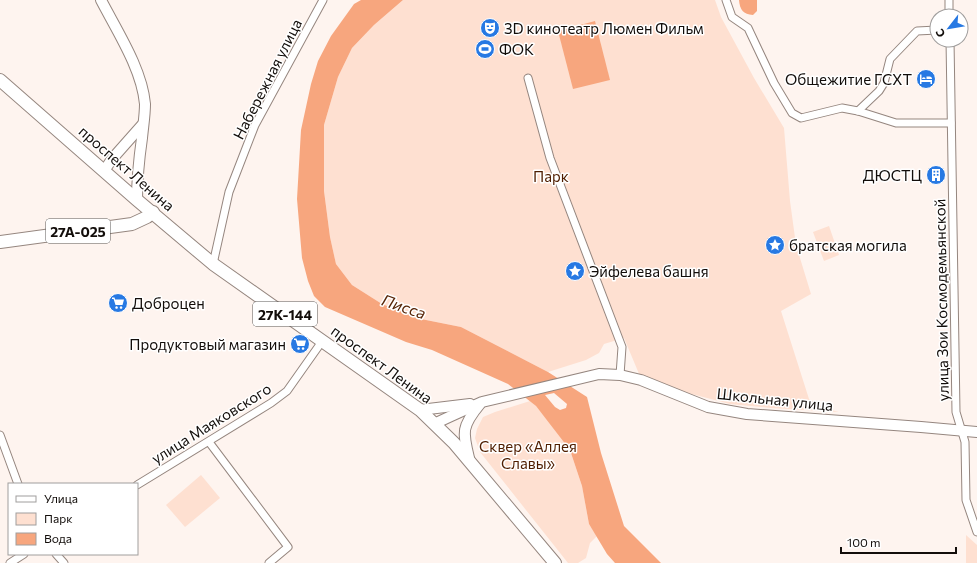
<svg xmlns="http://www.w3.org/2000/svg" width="977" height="563" font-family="Commissioner,sans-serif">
<rect width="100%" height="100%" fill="#fef4ef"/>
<!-- green -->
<g fill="#fee0d1">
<polygon points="403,0 715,0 721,17 754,78 784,128 790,201 796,245 811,294 781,311 809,399 827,409 839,412 771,408 730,404 642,381 624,338 604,344 599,353 586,360 548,372 461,327 421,319 382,304 352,285 336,264 330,237 324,191 324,125 338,77 352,48 374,25"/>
<polygon points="829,226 839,255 824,261 813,232"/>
<polygon points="530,401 536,406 555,429 570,450 582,486 589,524 597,536 590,543 586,558 578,563 568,563 480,452 475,438 477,429 483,417 495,412"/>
<polygon points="201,475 220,498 185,527 166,505"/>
<polygon points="966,535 977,545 977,563 966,563"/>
</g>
<!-- water -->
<g fill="#f7a67e" fill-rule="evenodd">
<path d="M 361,0 L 403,0 L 374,25 L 352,48 L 338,77 L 324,125 L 324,191 L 330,237 L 336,264 L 352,285 L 382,304 L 421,319 L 461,327 L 548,372 L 587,397 L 601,453 L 624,526 L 661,563 L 615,563 L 607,554 L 589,524 L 582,486 L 570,450 L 536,406 L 508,384 L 432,350 L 406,342 L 325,307 L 314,296 L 308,281 L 302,258 L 297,199 L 301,130 L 311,84 L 318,61 L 331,36 L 354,4 ZM 554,393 L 567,404 L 566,408 L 560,410 L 555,407 L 545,395 Z"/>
<path d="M 739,0 L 757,0 L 757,11 L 753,15 C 743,14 740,10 739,0 Z"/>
<polygon points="595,21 610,80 573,89 558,31"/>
</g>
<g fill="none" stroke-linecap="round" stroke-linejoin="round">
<defs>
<g id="minor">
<polyline points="726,0 732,17 748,28 774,83 792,113 801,118 842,108 858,111 896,123 951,123"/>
<polyline points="949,0 949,16"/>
<polyline points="950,40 956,412 965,442 966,500 977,532"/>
<polyline points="528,78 550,158 622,347 620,375"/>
<polyline points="858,111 879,91 884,83 890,59 917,31 937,30"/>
<polyline points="213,264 229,192 255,125 323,0"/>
<polyline points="0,435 18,484"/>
<polyline points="209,442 288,547 269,563"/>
<polyline points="137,485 271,403 287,391 323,340"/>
<polyline points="56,554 64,563"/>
<polyline points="10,563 24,554"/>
</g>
<g id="secondary">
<path d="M 101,0 C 117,31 142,69 145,104 C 145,115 143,127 142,138 C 139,159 137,179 137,200"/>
<polyline points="104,171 112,159 143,124"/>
<polyline points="420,410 470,404"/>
<polyline points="434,424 449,417 482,402 599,374 620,375 641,380 708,407 747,414 921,427 977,432"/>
<path d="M 470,462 C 463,433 460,428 480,404"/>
</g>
<g id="primary">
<polyline points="0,80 137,200 213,264 420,410 454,443 555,563"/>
<polyline points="0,242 132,224 147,217 153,212"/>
</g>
</defs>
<!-- minor casing -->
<use href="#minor" stroke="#95867f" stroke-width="9"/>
<!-- secondary casing -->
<use href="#secondary" stroke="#95867f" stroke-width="12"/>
<!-- primary casing -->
<use href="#primary" stroke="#95867f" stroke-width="14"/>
<!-- minor -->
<use href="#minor" stroke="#fff" stroke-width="7"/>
<!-- secondary -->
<use href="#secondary" stroke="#fff" stroke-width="10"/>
<!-- primary -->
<use href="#primary" stroke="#fff" stroke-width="12"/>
</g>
<!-- icons -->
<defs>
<symbol id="theatre-disc" viewBox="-11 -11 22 22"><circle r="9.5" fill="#2779e3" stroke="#fff"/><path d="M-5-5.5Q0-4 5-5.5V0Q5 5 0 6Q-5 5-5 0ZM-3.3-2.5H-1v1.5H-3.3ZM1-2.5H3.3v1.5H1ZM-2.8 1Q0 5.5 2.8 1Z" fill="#fff"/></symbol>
<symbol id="stadium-disc" viewBox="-11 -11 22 22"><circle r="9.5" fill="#2779e3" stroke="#fff"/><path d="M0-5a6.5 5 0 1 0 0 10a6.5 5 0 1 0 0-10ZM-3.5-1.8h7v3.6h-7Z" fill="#fff"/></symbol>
<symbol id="hotel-disc" viewBox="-11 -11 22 22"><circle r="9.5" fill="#2779e3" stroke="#fff"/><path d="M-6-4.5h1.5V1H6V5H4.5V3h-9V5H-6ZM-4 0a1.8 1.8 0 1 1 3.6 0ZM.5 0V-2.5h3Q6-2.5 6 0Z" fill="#fff"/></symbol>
<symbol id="building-disc" viewBox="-11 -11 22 22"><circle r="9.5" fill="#2779e3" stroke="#fff"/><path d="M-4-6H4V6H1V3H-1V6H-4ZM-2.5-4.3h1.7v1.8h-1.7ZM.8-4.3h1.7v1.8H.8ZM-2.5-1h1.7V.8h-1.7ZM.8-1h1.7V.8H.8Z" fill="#fff"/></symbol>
<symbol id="sight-disc" viewBox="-11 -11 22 22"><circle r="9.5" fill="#2779e3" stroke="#fff"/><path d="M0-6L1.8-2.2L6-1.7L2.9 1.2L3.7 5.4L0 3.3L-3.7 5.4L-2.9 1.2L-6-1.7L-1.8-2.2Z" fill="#fff"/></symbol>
<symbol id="supermarket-disc" viewBox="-11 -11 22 22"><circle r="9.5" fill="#2779e3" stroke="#fff"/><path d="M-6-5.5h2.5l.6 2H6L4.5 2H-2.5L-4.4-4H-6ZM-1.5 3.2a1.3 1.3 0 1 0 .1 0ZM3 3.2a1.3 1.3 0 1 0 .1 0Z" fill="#fff"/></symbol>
</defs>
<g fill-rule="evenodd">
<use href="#theatre-disc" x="479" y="17" width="22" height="22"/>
<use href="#stadium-disc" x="474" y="38" width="22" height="22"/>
<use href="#hotel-disc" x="915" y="68" width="22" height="22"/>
<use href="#building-disc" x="925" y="164" width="22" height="22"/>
<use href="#sight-disc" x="764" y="234" width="22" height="22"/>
<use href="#sight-disc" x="564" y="260" width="22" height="22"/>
<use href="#supermarket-disc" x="107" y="292" width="22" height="22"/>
<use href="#supermarket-disc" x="289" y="333" width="22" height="22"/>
</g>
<g text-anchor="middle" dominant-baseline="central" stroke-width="3" stroke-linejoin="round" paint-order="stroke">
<!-- shield labels -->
<g fill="#fff" stroke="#595654" stroke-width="1">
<rect x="46" y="219" width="64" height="24" rx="3"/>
<rect x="253" y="302" width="64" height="24" rx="3"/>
</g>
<g font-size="14" font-weight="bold" fill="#120d0a">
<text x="78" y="231">27А-025</text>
<text x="285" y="314">27К-144</text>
</g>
<!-- poi labels -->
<g font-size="15" fill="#120d0a" stroke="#fff" text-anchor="start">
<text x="504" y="28">3D кинотеатр Люмен Фильм</text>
<text x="499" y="49">ФОК</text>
<text x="912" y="79" text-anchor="end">Общежитие ГСХТ</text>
<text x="922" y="175" text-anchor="end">ДЮСТЦ</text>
<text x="789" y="245">братская могила</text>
<text x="589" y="271">Эйфелева башня</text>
<text x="132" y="303">Доброцен</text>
<text x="286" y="344" text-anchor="end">Продуктовый магазин</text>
</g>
<!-- street labels -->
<g font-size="15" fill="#120d0a" stroke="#fff">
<text transform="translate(267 79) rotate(-63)">Набережная улица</text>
<text transform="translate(127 168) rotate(41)">проспект Ленина</text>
<text transform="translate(941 300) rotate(-91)">улица Зои Космодемьянской</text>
<text transform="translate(382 364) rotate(36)">проспект Ленина</text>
<text transform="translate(775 399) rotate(6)">Школьная улица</text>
<text transform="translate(211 423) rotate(-32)">улица Маяковского</text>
</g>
<!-- park labels -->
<g font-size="15" fill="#4f1e00" stroke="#fff">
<text x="551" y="176">Парк</text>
<text x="528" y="446">Сквер «Аллея<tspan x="528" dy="17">Славы»</tspan></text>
</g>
<!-- water labels -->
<g font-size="16" font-style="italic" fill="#572507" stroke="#fff">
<text transform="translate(404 306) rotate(19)">Писса</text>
</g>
</g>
<!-- legend -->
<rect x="8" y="483" width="130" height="72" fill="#ffffff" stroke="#a09e9d"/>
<rect x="16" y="496" width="20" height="6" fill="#ffffff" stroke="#a09e9d"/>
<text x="44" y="503" font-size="12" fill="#120d0a">Улица</text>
<rect x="16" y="513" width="20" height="12" fill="#fee0d1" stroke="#a09e9d"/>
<text x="44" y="523" font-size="12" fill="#120d0a">Парк</text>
<rect x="16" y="533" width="20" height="12" fill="#f7a67e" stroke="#a09e9d"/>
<text x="44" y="543" font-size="12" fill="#120d0a">Вода</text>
<!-- north arrow -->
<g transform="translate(949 28) rotate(239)"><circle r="19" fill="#ffffff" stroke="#a09e9d"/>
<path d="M0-3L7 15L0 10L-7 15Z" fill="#2779e3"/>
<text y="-6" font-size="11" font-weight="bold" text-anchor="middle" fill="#120d0a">С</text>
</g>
<!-- scale -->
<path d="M841 547v6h115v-6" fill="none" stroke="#120d0a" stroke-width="2"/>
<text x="847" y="547" font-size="12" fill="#120d0a" stroke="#ffffff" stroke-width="3" paint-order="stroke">100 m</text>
</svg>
